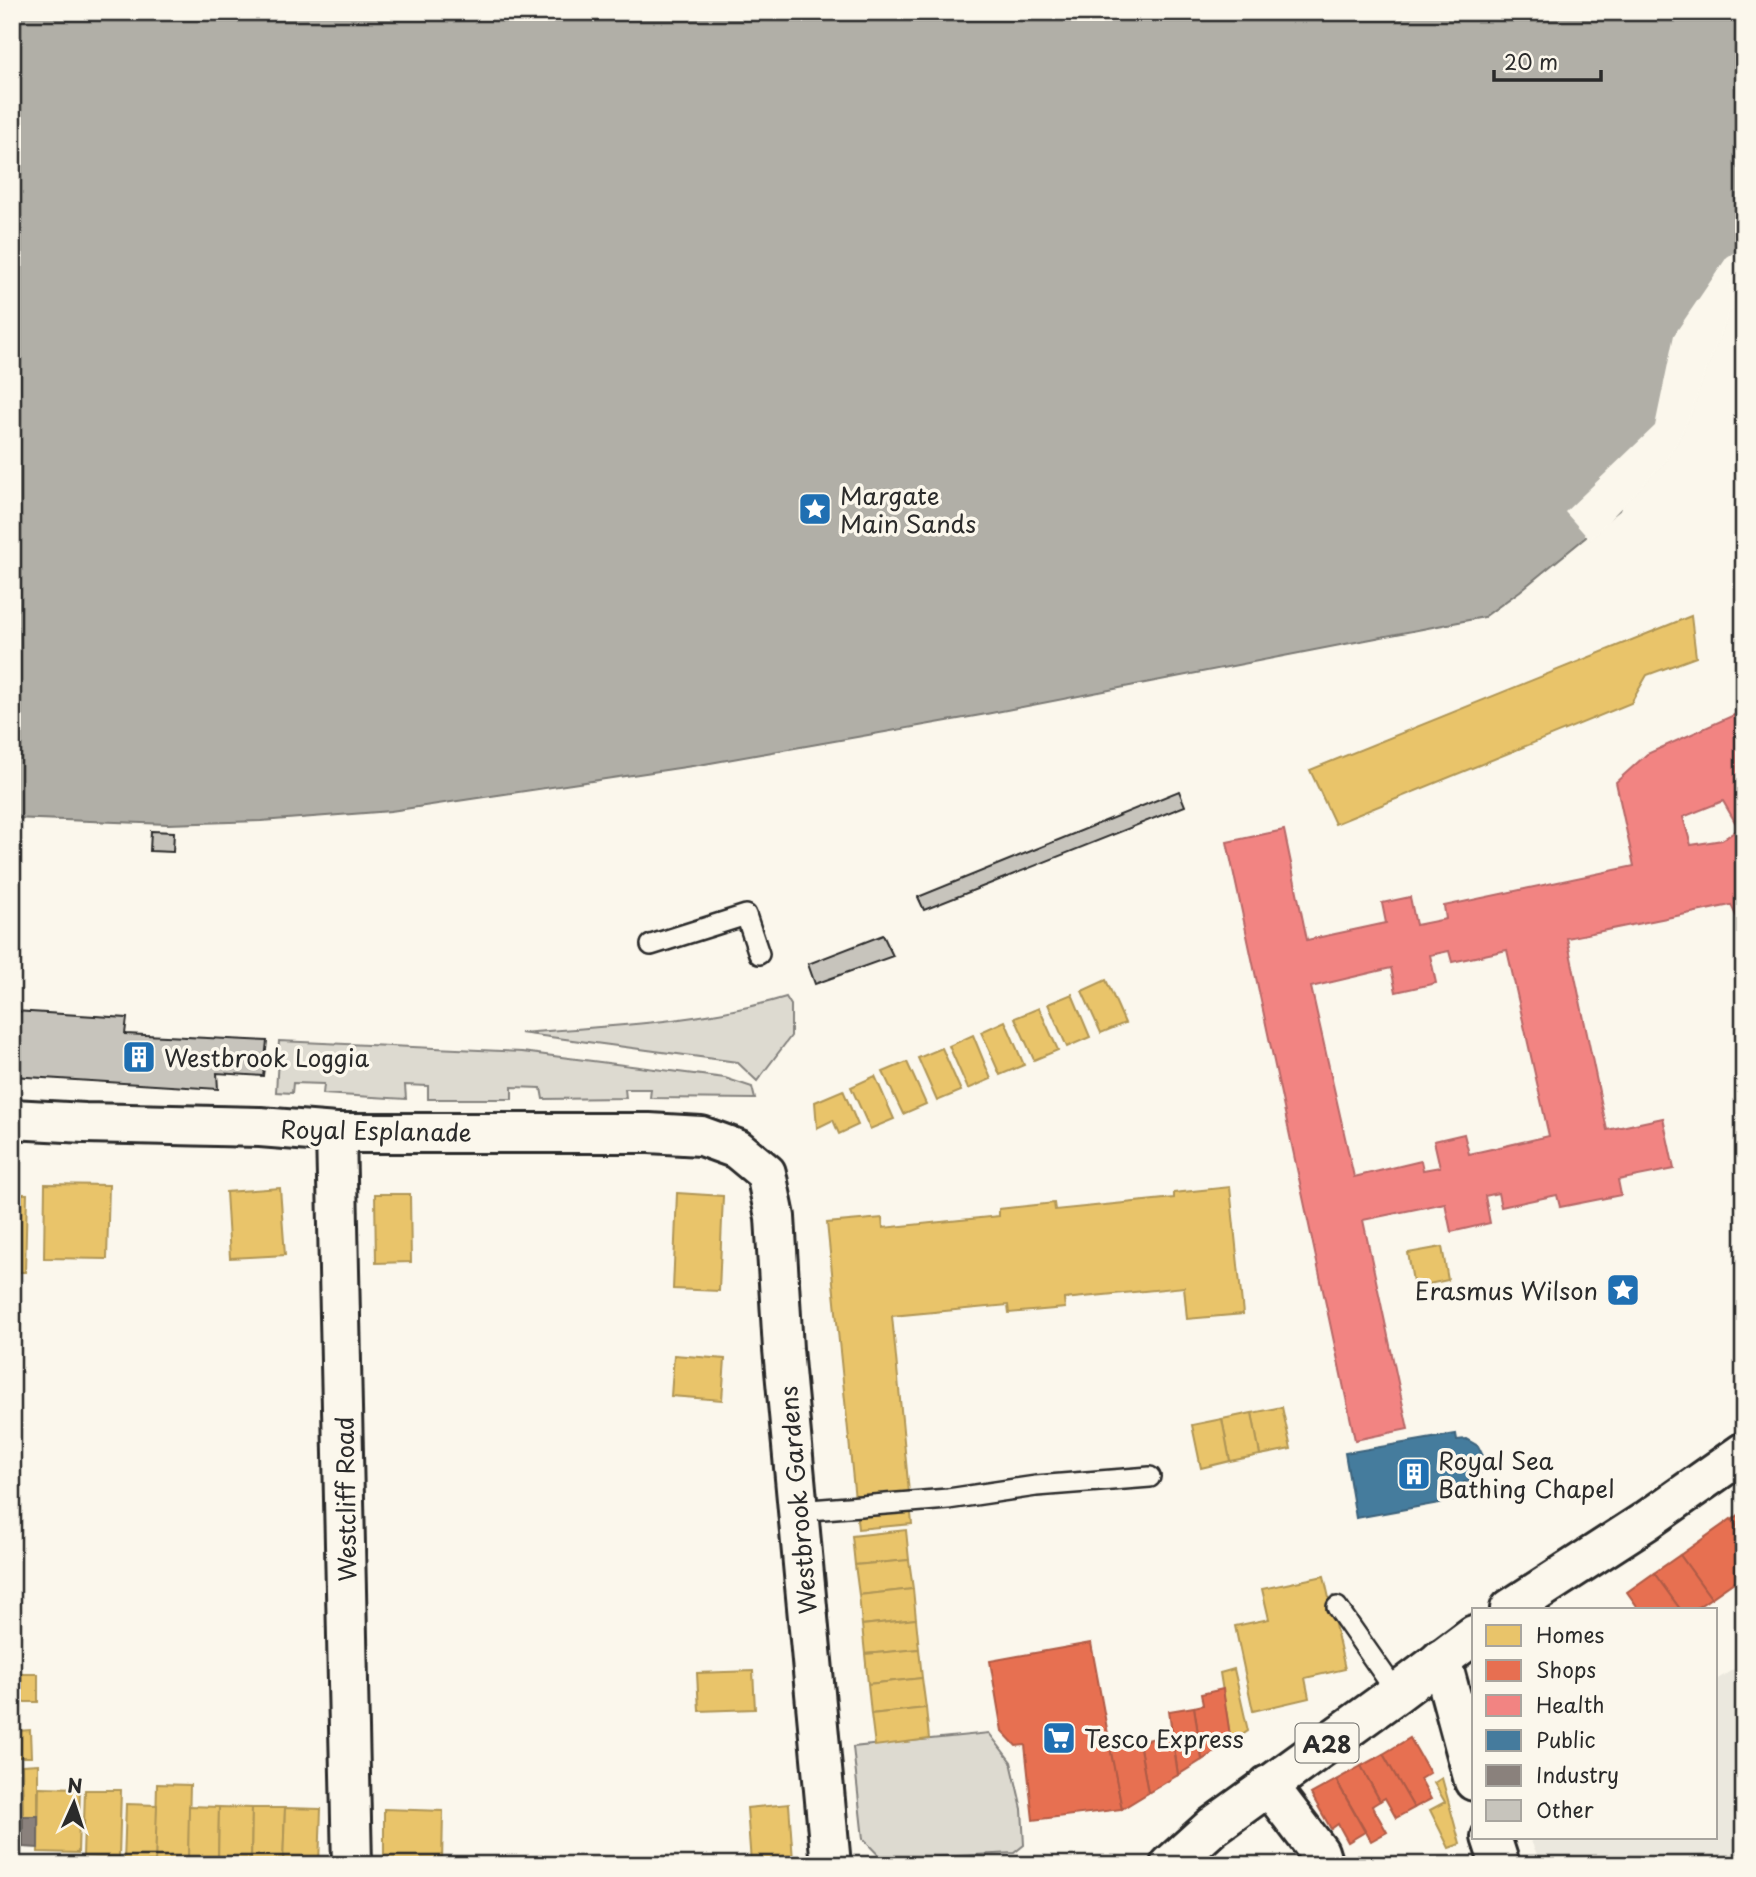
<svg xmlns="http://www.w3.org/2000/svg" width="1756" height="1877" font-family="'Playpen Sans',sans-serif">
<rect width="100%" height="100%" fill="#fbf7ec"/>
<filter id="ink" filterUnits="userSpaceOnUse"><feTurbulence type="fractalNoise" baseFrequency=".0143" numOctaves="2"/><feDisplacementMap in="SourceGraphic" scale="14" xChannelSelector="R" yChannelSelector="G"/><feConvolveMatrix kernelMatrix="1 2 1 2 8 2 1 2 1" color-interpolation-filters="sRGB"/></filter>
<g filter="url(#ink)">
<!-- built -->
<polygon fill="#ebe8de" points="1744,1663 1744,1865 1542,1865 1529,1837 1716,1837 1716,1680"/>
<!-- green -->
<g fill="#dddad0" stroke="#84827e" stroke-width="2">
<path d="M 786,997 L 791,1005 L 791,1036 L 757,1081 L 737,1062 L 520,1033 C 609,1026 700,1023 786,997 Z"/>
<polygon points="279,1041 522,1052 725,1078 752,1087 755,1099 650,1098 651,1089 625,1089 626,1098 543,1099 541,1088 512,1087 512,1099 428,1099 428,1086 405,1085 406,1099 323,1094 324,1084 293,1083 292,1093 276,1092"/>
<polygon points="989,1733 1011,1762 1022,1809 1024,1845 1014,1853 937,1857 888,1865 863,1839 853,1747"/>
</g>
<!-- water -->
<polygon fill="#b1afa7" stroke="#7b7a75" stroke-width="2" points="12,12 1744,12 1744,269 1725,279 1619,510 1520,591 1484,617 981,715 699,765 391,811 261,821 168,824 12,818"/>
<!-- pier -->
<polygon fill="#fbf7ec" points="1744,246 1744,273 1729,281 1735,307 1730,312 1704,376 1691,414 1679,439 1665,462 1590,540 1565,512 1655,426 1674,335 1727,257"/>
<!-- homes -->
<g fill="#e9c46a" stroke="#b09657" stroke-width="2">
<polygon points="1691,616 1696,657 1647,675 1631,703 1335,824 1310,770"/>
<polygon points="1106,980 1125,1023 1101,1033 1082,991"/>
<polygon points="1072,994 1090,1037 1067,1047 1048,1004"/>
<polygon points="1039,1008 1058,1050 1034,1060 1015,1018"/>
<polygon points="1005,1021 1024,1065 1000,1075 981,1032"/>
<polygon points="973,1035 991,1079 968,1089 949,1046"/>
<polygon points="942,1048 961,1091 937,1101 918,1058"/>
<polygon points="907,1062 926,1104 903,1114 883,1072"/>
<polygon points="875,1076 894,1119 870,1129 851,1087"/>
<polygon points="843,1090 858,1125 839,1134 833,1120 817,1128 815,1102"/>
<polygon points="45,1184 109,1185 107,1259 44,1258"/>
<polygon points="1230,1187 1243,1314 1187,1319 1184,1287 1064,1299 1065,1308 1009,1313 1008,1305 892,1316 912,1524 858,1529 827,1223 882,1218 883,1228 999,1216 999,1209 1054,1203 1055,1210 1174,1198 1174,1193"/>
<polygon points="280,1188 285,1255 230,1258 226,1192"/>
<polygon points="677,1193 723,1196 719,1291 673,1289"/>
<polygon points="12,1194 27,1194 25,1272 12,1272"/>
<polygon points="375,1194 410,1194 411,1262 376,1263"/>
<polygon points="1442,1247 1448,1280 1414,1287 1408,1253"/>
<polygon points="674,1355 725,1359 722,1400 671,1396"/>
<polygon points="1282,1407 1291,1449 1260,1455 1252,1413"/>
<polygon points="1252,1413 1260,1455 1230,1461 1222,1419"/>
<polygon points="1222,1419 1230,1461 1201,1468 1192,1425"/>
<polygon points="906,1530 909,1560 855,1565 852,1536"/>
<polygon points="909,1560 913,1589 859,1595 855,1565"/>
<polygon points="1324,1576 1345,1669 1305,1678 1309,1698 1253,1711 1235,1626 1269,1619 1262,1589"/>
<polygon points="913,1589 916,1619 862,1625 859,1595"/>
<polygon points="916,1619 919,1649 865,1654 862,1625"/>
<polygon points="919,1649 922,1678 868,1684 865,1654"/>
<polygon points="1234,1669 1248,1731 1231,1742 1220,1673"/>
<polygon points="753,1671 755,1709 699,1711 697,1673"/>
<rect x="21" y="1674" width="17" height="28"/>
<polygon points="922,1678 926,1708 871,1714 868,1684"/>
<polygon points="926,1708 929,1739 875,1746 871,1714"/>
<polygon points="30,1730 31,1757 18,1757 18,1731"/>
<polygon points="38,1764 38,1816 23,1816 22,1765"/>
<polygon points="1442,1778 1460,1844 1449,1848 1430,1810 1445,1802 1434,1783"/>
<polygon points="157,1784 190,1785 188,1863 155,1862"/>
<polygon points="39,1787 80,1788 78,1853 38,1852"/>
<polygon points="85,1790 121,1790 119,1857 83,1856"/>
<polygon points="126,1804 157,1805 155,1862 124,1862"/>
<polygon points="789,1804 793,1860 751,1863 747,1808"/>
<polygon points="189,1806 219,1807 218,1864 188,1863"/>
<polygon points="219,1807 252,1808 251,1865 218,1864"/>
<polygon points="252,1808 285,1808 283,1865 251,1865"/>
<polygon points="285,1808 321,1809 319,1865 283,1865"/>
<polygon points="384,1809 443,1811 442,1865 384,1865"/>
</g>
<!-- shops -->
<g fill="#e76f51" stroke="#af5b46" stroke-width="2">
<polygon points="1744,1511 1744,1537 1732,1520"/>
<polygon points="1731,1519 1744,1537 1744,1575 1711,1598 1680,1555"/>
<polygon points="1680,1555 1711,1598 1695,1609 1680,1609 1654,1573"/>
<polygon points="1654,1573 1680,1609 1639,1609 1627,1592"/>
<polygon points="1091,1643 1122,1809 1033,1820 1025,1745 1016,1746 1002,1731 990,1661"/>
<polygon points="1223,1689 1231,1742 1202,1760 1194,1707 1203,1705 1201,1694"/>
<polygon points="1194,1707 1202,1760 1178,1775 1169,1711"/>
<polygon points="1172,1734 1178,1775 1148,1793 1139,1742"/>
<polygon points="1410,1738 1430,1773 1420,1779 1431,1799 1414,1808 1383,1754"/>
<polygon points="1139,1742 1148,1793 1122,1809 1110,1747"/>
<polygon points="1383,1754 1414,1808 1396,1818 1385,1798 1380,1801 1361,1766"/>
<polygon points="1361,1766 1380,1801 1372,1806 1387,1832 1371,1841 1336,1780"/>
<polygon points="1336,1780 1365,1832 1348,1842 1338,1824 1331,1829 1311,1794"/>
</g>
<!-- health -->
<path fill="#f28482" stroke="#b66968" stroke-width="2" fill-rule="evenodd" d="M 1743,711 L 1744,932 L 1731,905 L 1567,938 L 1607,1130 L 1663,1118 L 1674,1169 L 1618,1180 L 1621,1195 L 1560,1207 L 1557,1195 L 1501,1207 L 1498,1193 L 1485,1196 L 1490,1223 L 1451,1232 L 1445,1203 L 1363,1220 L 1408,1429 L 1355,1440 L 1227,842 L 1284,830 L 1307,940 L 1386,923 L 1382,903 L 1410,897 L 1416,925 L 1446,919 L 1444,906 L 1634,866 L 1616,782 L 1647,754 ZM 1723,801 L 1739,829 L 1722,840 L 1691,845 L 1683,817 ZM 1507,950 L 1549,1136 L 1469,1154 L 1464,1134 L 1434,1141 L 1440,1167 L 1423,1170 L 1421,1161 L 1354,1177 L 1311,987 L 1391,968 L 1396,992 L 1436,983 L 1430,955 L 1449,951 L 1452,962 Z"/>
<!-- public -->
<polygon fill="#457b9d" stroke="#3d637b" stroke-width="2" points="1456,1434 1457,1440 1466,1439 1478,1446 1484,1458 1481,1472 1471,1481 1464,1482 1467,1498 1356,1518 1345,1453"/>
<!-- industry -->
<polygon fill="#8a817c" stroke="#6e6764" stroke-width="2" points="23,1816 38,1816 38,1848 23,1847"/>
<!-- building -->
<g fill="#c7c4bc" stroke="#2b2b2b" stroke-width="2">
<polygon points="1179,791 1185,806 924,910 918,897"/>
<polygon points="151,831 174,832 173,852 150,851"/>
<polygon points="883,935 893,956 815,984 808,964"/>
<polygon points="14,1011 127,1018 125,1034 267,1041 263,1076 217,1073 218,1089 12,1076 12,1025 15,1026"/>
</g>
<g fill="none" stroke-linecap="round" stroke-linejoin="round">
<defs>
<g id="service">
<polyline points="651,945 746,915 759,954"/>
<polyline points="798,1511 948,1499 1036,1486 1150,1477"/>
<polyline points="1337,1607 1397,1693"/>
</g>
<g id="minor">
<polyline points="12,1119 85,1123 260,1127 336,1133 649,1133 701,1136 737,1149 766,1173 775,1217 783,1349 831,1865"/>
<polyline points="336,1133 352,1865"/>
<polyline points="1441,1659 1474,1781"/>
<polyline points="1268,1785 1319,1852 1323,1865"/>
<polyline points="1491,1837 1500,1865"/>
</g>
<g id="trunk">
<polyline points="1510,1609 1646,1521 1744,1452"/>
<polyline points="1170,1865 1212,1827 1397,1693 1474,1635"/>
</g>
</defs>
<!-- service casing -->
<use href="#service" stroke="#2b2b2b" stroke-width="24"/>
<!-- minor casing -->
<use href="#minor" stroke="#2b2b2b" stroke-width="44"/>
<!-- trunk casing -->
<use href="#trunk" stroke="#2b2b2b" stroke-width="44"/>
<!-- service -->
<use href="#service" stroke="#fbf7ec" stroke-width="19"/>
<!-- minor -->
<use href="#minor" stroke="#fbf7ec" stroke-width="38"/>
<!-- trunk -->
<use href="#trunk" stroke="#fbf7ec" stroke-width="38"/>
</g>
</g>
<!-- icons -->
<defs>
<symbol id="sight-square" viewBox="-11 -11 22 22"><rect x="-9" y="-9" width="18" height="18" rx="4" fill="#1f6fb2" stroke="#fbf7ec"/><path d="M0-6L1.8-2.2L6-1.7L2.9 1.2L3.7 5.4L0 3.3L-3.7 5.4L-2.9 1.2L-6-1.7L-1.8-2.2Z" fill="#fff"/></symbol>
<symbol id="building-square" viewBox="-11 -11 22 22"><rect x="-9" y="-9" width="18" height="18" rx="4" fill="#1f6fb2" stroke="#fbf7ec"/><path d="M-4-6H4V6H1V3H-1V6H-4ZM-2.5-4.3h1.7v1.8h-1.7ZM.8-4.3h1.7v1.8H.8ZM-2.5-1h1.7V.8h-1.7ZM.8-1h1.7V.8H.8Z" fill="#fff"/></symbol>
<symbol id="supermarket-square" viewBox="-11 -11 22 22"><rect x="-9" y="-9" width="18" height="18" rx="4" fill="#1f6fb2" stroke="#fbf7ec"/><path d="M-6-5.5h2.5l.6 2H6L4.5 2H-2.5L-4.4-4H-6ZM-1.5 3.2a1.3 1.3 0 1 0 .1 0ZM3 3.2a1.3 1.3 0 1 0 .1 0Z" fill="#fff"/></symbol>
</defs>
<g fill-rule="evenodd">
<use href="#sight-square" x="796" y="490" width="38" height="38"/>
<use href="#building-square" x="120" y="1038" width="38" height="38"/>
<use href="#sight-square" x="1604" y="1271" width="38" height="38"/>
<use href="#building-square" x="1395" y="1455" width="38" height="38"/>
<use href="#supermarket-square" x="1040" y="1719" width="38" height="38"/>
</g>
<g text-anchor="middle" dominant-baseline="central" stroke-width="7" stroke-linejoin="round" paint-order="stroke">
<!-- shield labels -->
<rect fill="#fbf7ec" stroke="#696865" stroke-width="2" x="1295.5" y="1723.5" width="63" height="39" rx="5"/>
<g font-size="23" font-weight="bold" fill="#2b2b2b">
<text x="1327" y="1743">A28</text>
</g>
<!-- poi labels -->
<g font-size="24" fill="#2b2b2b" stroke="#fbf7ec" text-anchor="start">
<text x="840" y="495">Margate<tspan x="840" dy="28">Main Sands</tspan></text>
<text x="164" y="1057">Westbrook Loggia</text>
<text x="1598" y="1290" text-anchor="end">Erasmus Wilson</text>
<text x="1438" y="1460">Royal Sea<tspan x="1438" dy="28">Bathing Chapel</tspan></text>
<text x="1084" y="1738">Tesco Express</text>
</g>
<!-- street labels -->
<g font-size="24" fill="#2b2b2b" stroke="#fbf7ec">
<text transform="translate(376 1130) rotate(1)">Royal Esplanade</text>
<text transform="translate(345 1499) rotate(-91)">Westcliff Road</text>
<text transform="translate(797 1500) rotate(-95)">Westbrook Gardens</text>
</g>
</g>
<!-- margin -->
<rect width="1756" height="1877" fill="none" stroke="#fbf7ec" stroke-width="42"/>
<rect x="21" y="21" width="1714" height="1835" fill="none" stroke="#2b2b2b" stroke-width="2.5" filter="url(#ink)"/>
<!-- legend -->
<rect x="1472" y="1608" width="245" height="231" fill="#fbf7ec" stroke="#a8a59f" stroke-width="2"/>
<rect x="1486" y="1625" width="35" height="21" fill="#e9c46a" stroke="#a8a59f" stroke-width="2"/>
<text x="1536" y="1643" font-size="21" fill="#2b2b2b">Homes</text>
<rect x="1486" y="1660" width="35" height="21" fill="#e76f51" stroke="#a8a59f" stroke-width="2"/>
<text x="1536" y="1678" font-size="21" fill="#2b2b2b">Shops</text>
<rect x="1486" y="1695" width="35" height="21" fill="#f28482" stroke="#a8a59f" stroke-width="2"/>
<text x="1536" y="1713" font-size="21" fill="#2b2b2b">Health</text>
<rect x="1486" y="1730" width="35" height="21" fill="#457b9d" stroke="#a8a59f" stroke-width="2"/>
<text x="1536" y="1748" font-size="21" fill="#2b2b2b">Public</text>
<rect x="1486" y="1765" width="35" height="21" fill="#8a817c" stroke="#a8a59f" stroke-width="2"/>
<text x="1536" y="1783" font-size="21" fill="#2b2b2b">Industry</text>
<rect x="1486" y="1800" width="35" height="21" fill="#c7c4bc" stroke="#a8a59f" stroke-width="2"/>
<text x="1536" y="1818" font-size="21" fill="#2b2b2b">Other</text>
<!-- north arrow -->
<g transform="translate(74 1803) rotate(3)" stroke="#fbf7ec" stroke-width="5" paint-order="stroke">
<path d="M0-5L12 26L0 18L-12 26Z" fill="#2b2b2b"/>
<text y="-10" font-size="19" font-weight="bold" text-anchor="middle" fill="#2b2b2b">N</text>
</g>
<!-- scale -->
<path d="M1494 70v10h107v-10" fill="none" stroke="#2b2b2b" stroke-width="3.5"/>
<text x="1504" y="70" font-size="21" fill="#2b2b2b" stroke="#fbf7ec" stroke-width="5" paint-order="stroke">20 m</text>
</svg>
